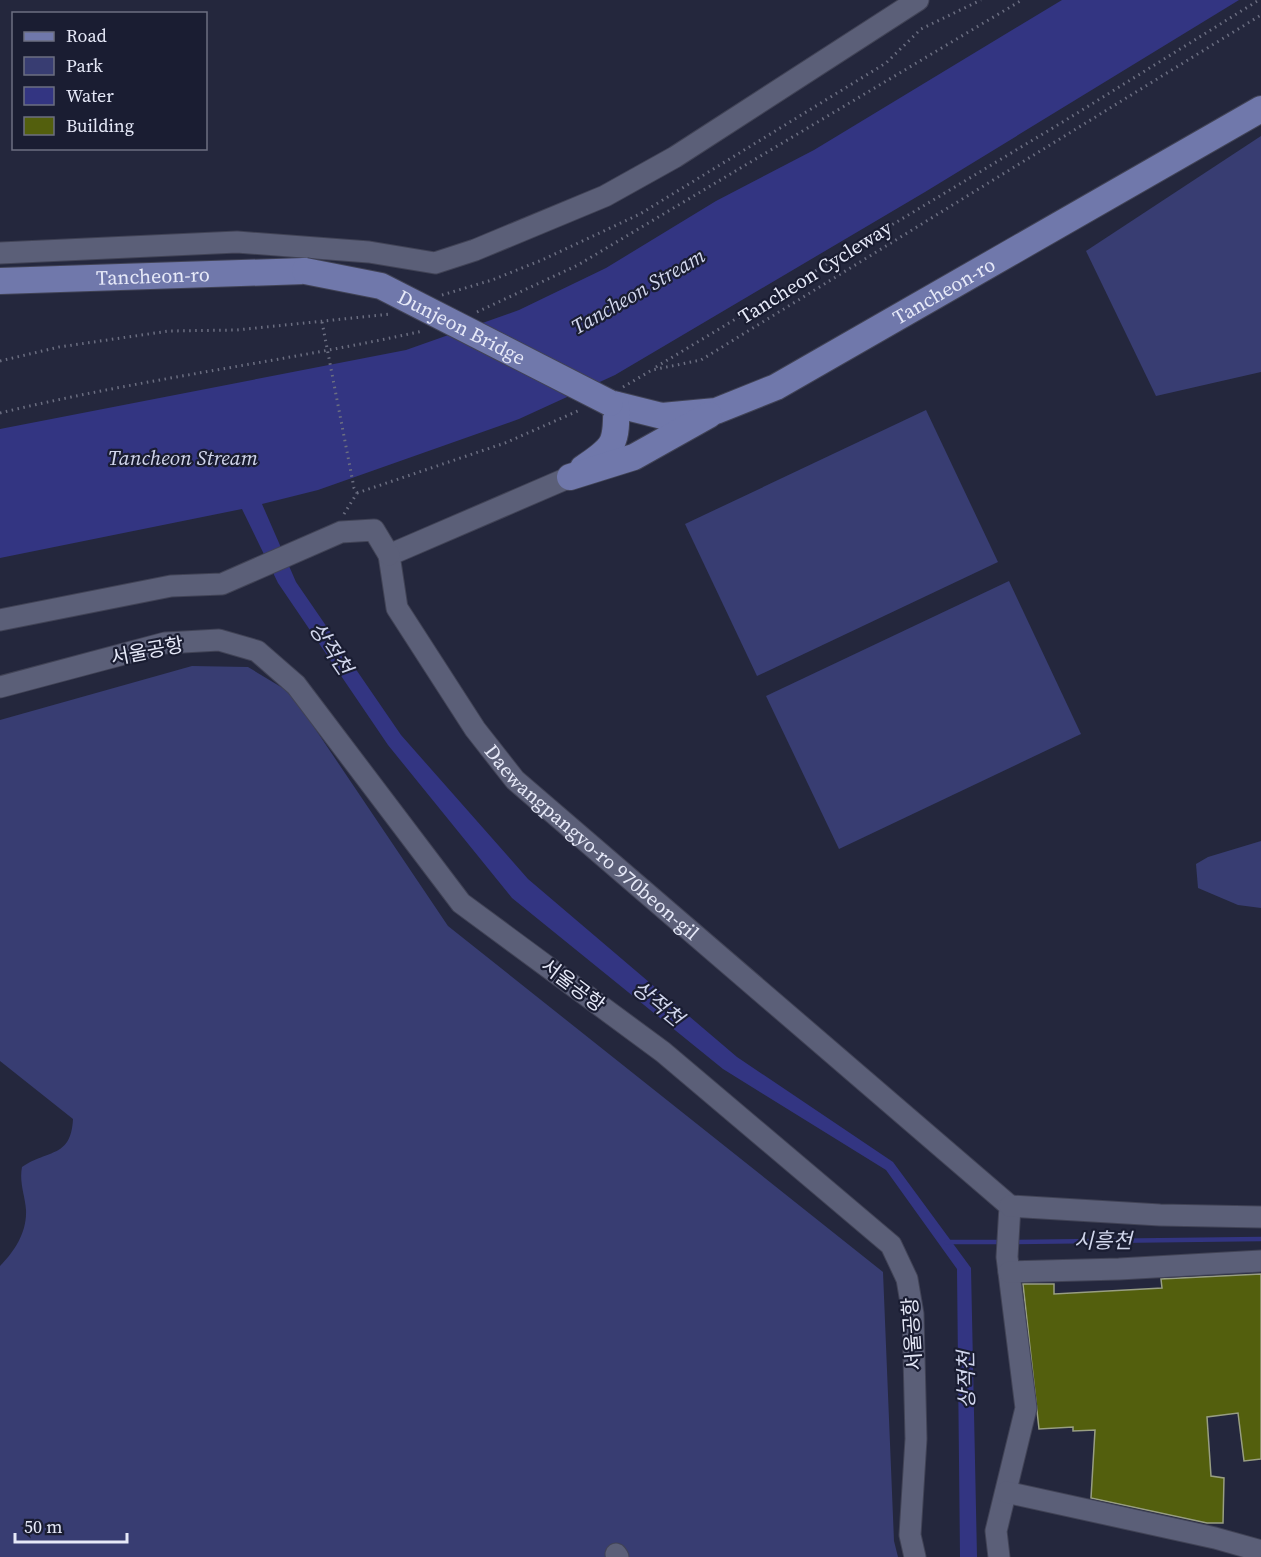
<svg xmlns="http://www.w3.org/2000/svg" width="1261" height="1557" font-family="'Source Serif 4','Noto Sans KR',serif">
<rect width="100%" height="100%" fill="#24273d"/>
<!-- green -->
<g fill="#383d72">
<polygon points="1261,136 1261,372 1156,396 1086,251"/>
<polygon points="926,410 998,562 757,676 685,524"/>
<polygon points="1009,581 1081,734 839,849 766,696"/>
<path d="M 192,666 L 248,667 L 291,693 L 448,926 L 883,1272 L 894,1541 L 898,1557 L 0,1557 L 0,1266 C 15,1251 27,1232 26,1210 C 25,1195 19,1183 22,1167 C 49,1149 71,1158 73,1119 L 0,1061 L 0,720 Z"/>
<polygon points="1261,841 1261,908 1238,905 1198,888 1196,864 1208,857"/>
</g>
<!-- water -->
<polygon fill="#333582" points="1062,0 1239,0 925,192 615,375 519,419 318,490 262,504 296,582 401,735 528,879 737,1057 893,1162 971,1268 977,1557 960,1557 957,1269 886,1170 723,1069 512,898 388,745 278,583 242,509 0,558 0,429 406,350 519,310 606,268 716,201 814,150"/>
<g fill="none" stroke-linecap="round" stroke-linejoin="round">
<!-- stream -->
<g stroke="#333582" stroke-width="4.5">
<polyline points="946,1242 1003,1242"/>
<polyline points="1015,1242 1261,1239"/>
</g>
</g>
<!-- building -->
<polygon fill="#535f0d" stroke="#989e82" stroke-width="1.5" points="1261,1274 1261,1459 1244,1461 1238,1413 1207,1417 1211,1476 1224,1478 1223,1523 1207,1523 1091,1498 1095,1430 1073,1431 1073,1427 1039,1429 1023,1284 1054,1284 1054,1294 1162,1288 1161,1279"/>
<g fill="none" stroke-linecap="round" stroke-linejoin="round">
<defs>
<g id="minor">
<polyline points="0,253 237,242 369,252 435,263 475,250 605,196 675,157 918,0"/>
<path id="s1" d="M 570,477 L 389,555 L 397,608 L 475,729 L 515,780 L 1010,1206 L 1007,1257 L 1026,1408 L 996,1531 L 999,1557"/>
<polyline points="0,620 171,586 222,584 341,532 374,530 389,555"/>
<polyline points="0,687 165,643 219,640 257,651 296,685 461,903 663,1052 891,1245 907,1279 913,1314 916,1439 910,1535 915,1557"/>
<polyline points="1010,1206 1160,1215 1261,1217"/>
<polyline points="1009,1272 1119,1269 1261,1261"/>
<polyline points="1006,1492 1215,1538 1261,1551"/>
<polyline points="616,1554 618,1557"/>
</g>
<g id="major">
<path id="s2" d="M 0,281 L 305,271"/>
<path id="s3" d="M 610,403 L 662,416 L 716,411 L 776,387 L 1261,109"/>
<path d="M 583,468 C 615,447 617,443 616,405"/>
<polyline points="570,477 634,457 709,415"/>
</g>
</defs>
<!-- minor casing -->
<use href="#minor" stroke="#414356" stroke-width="23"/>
<!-- major casing -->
<use href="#major" stroke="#414356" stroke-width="28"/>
<!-- path -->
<g stroke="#6b6e81" stroke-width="3" stroke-dasharray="1.5 4.5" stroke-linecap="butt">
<polyline points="442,295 492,280 542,260 640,214 886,63 921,29 981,0"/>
<polyline points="477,312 578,265 1022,0"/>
<polyline points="322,322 354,488 357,493"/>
<polyline points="0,361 59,347 169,331 237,330 391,314"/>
<polyline points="656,367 1066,120 1259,0"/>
<polyline points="623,387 652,370 701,360 1261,15"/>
<path d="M 0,413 C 139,379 283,362 423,331"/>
<polyline points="357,493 505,443 580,410"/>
<polyline points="344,514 357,493"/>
</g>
<!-- minor -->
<use href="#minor" stroke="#5b5f78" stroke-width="21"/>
<!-- major -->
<use href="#major" stroke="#7078ab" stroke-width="26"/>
<defs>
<g id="major-bridge">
<path id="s4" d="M 305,271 L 381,286 L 610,403"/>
</g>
</defs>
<!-- major-bridge casing -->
<use href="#major-bridge" stroke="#414356" stroke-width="28" stroke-linecap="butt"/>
<!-- major-bridge -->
<use href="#major-bridge" stroke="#7078ab" stroke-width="26"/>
</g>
<g text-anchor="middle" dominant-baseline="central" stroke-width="4.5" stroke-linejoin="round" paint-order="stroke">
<!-- street labels -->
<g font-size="20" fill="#e6e9f8" stroke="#1a1d32">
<text transform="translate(815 272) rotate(-32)">Tancheon Cycleway</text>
<text stroke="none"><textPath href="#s2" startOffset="153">Tancheon-ro</textPath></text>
<text stroke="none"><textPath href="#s3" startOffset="366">Tancheon-ro</textPath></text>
<text stroke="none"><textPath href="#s4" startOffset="168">Dunjeon Bridge</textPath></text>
<text transform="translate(147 651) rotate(-11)">서울공항</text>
<text stroke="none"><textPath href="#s1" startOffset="558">Daewangpangyo-ro 970beon-gil</textPath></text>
<text transform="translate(573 985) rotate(37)">서울공항</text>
<text transform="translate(912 1334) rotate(-94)">서울공항</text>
</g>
<!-- water labels -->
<g font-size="21" font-style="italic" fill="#d1d6ec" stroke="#1a1d32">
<text transform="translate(638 291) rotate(-30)">Tancheon Stream</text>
<text x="183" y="457">Tancheon Stream</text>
<text transform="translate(331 648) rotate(56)">상적천</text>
<text transform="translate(658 1003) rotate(39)">상적천</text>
<text x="1103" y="1240">시흥천</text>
<text transform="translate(966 1380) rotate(-91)">상적천</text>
</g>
</g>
<!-- legend -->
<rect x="12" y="12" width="195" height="138" fill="#1a1d32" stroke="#6c6f81" stroke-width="1.5"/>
<rect x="24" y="32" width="30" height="9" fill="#7078ab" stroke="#6c6f81" stroke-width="1.5"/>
<text x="66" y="42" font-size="18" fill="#e6e9f8">Road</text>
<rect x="24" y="57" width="30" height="18" fill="#383d72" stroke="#6c6f81" stroke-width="1.5"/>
<text x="66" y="72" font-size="18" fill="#e6e9f8">Park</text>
<rect x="24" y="87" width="30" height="18" fill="#333582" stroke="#6c6f81" stroke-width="1.5"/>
<text x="66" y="102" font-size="18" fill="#e6e9f8">Water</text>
<rect x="24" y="117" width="30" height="18" fill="#535f0d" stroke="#6c6f81" stroke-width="1.5"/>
<text x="66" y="132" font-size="18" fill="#e6e9f8">Building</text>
<!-- scale -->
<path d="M15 1533v9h112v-9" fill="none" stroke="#e6e9f8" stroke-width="3"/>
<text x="24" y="1533" font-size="18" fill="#e6e9f8" stroke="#1a1d32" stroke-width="4.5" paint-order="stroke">50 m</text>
</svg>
